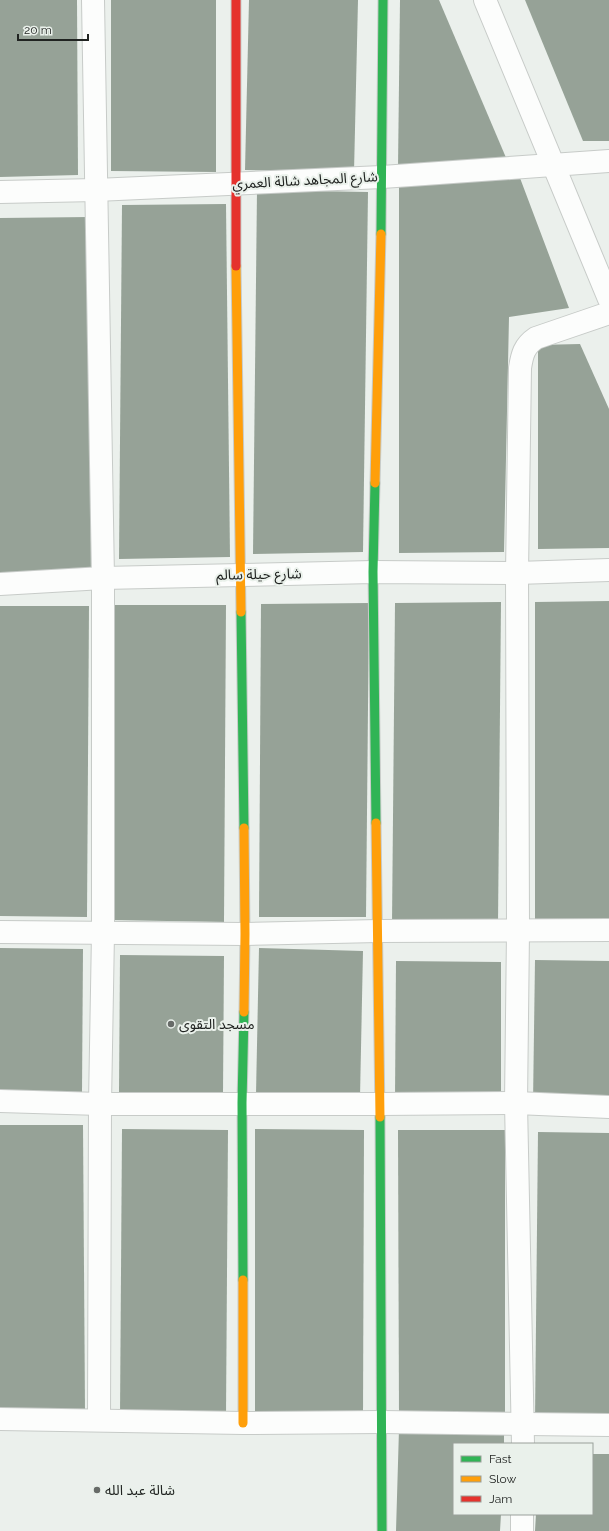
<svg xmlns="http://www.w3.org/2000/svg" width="609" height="1531" font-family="Raleway,'Noto Sans Arabic',sans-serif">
<rect width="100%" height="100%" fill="#ebf0ec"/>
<!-- building -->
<g fill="#96a297">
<polygon points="0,0 77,0 78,175 0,177"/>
<polygon points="111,0 216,0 216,172 111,171"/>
<polygon points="249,0 358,0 354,172 245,170"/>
<polygon points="400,0 439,0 507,160 398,167"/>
<polygon points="525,0 609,0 609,141 583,141"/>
<polygon points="520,178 569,308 509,317 504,552 399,553 399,182"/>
<polygon points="257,190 368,192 363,552 253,554"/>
<polygon points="226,204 230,557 119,559 122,205"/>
<polygon points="90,217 91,573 0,575 0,218"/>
<polygon points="580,344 609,409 609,548 538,549 538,345"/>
<polygon points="609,601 609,923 535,923 535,602"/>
<polygon points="501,602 498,924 392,924 395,603"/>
<polygon points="369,603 366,917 259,917 261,604"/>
<polygon points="112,605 226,605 224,922 110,920"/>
<polygon points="0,606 89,606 87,917 0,916"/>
<polygon points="0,948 83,949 82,1092 0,1091"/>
<polygon points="259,948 363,951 360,1097 256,1094"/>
<polygon points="120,955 224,956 223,1093 119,1092"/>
<polygon points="535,960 609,961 609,1104 533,1103"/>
<polygon points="396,961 501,962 501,1099 395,1099"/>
<polygon points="0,1125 83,1125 85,1411 0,1411"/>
<polygon points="122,1129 228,1130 226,1416 120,1415"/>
<polygon points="255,1129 364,1130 363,1417 255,1416"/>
<polygon points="398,1130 505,1130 505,1418 399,1417"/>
<polygon points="538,1132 609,1133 609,1422 535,1421"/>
<polygon points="399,1429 504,1435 504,1444 454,1444 454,1514 501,1514 500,1531 396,1531"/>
<polygon points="592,1454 609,1454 609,1531 535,1531 536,1514 592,1514"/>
</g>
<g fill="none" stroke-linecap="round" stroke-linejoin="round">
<defs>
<g id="street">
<polyline points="93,0 103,578 103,933 100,1104 99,1420"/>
<polyline points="485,0 609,299"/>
<polyline points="0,192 96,190 382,177 609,161"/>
<polyline points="0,584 103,578 241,575 373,572 517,573 609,570"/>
<polyline points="0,932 245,934 378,931 609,930"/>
<polyline points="0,1101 100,1104 380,1104 516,1103 609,1107"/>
<polyline points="0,1419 243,1423 382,1422 609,1425"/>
<path d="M 523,1444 L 516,1103 L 518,931 L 517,573 L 520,368 C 522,355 524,346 536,338 L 609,313"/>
<polyline points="522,1531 522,1514"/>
</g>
<g id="fast">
<polyline points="381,234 383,0"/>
<polyline points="375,483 373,572 376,823"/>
<polyline points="241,612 244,828"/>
<polyline points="380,1117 382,1531"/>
<polyline points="243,1280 242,1103 244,1012"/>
</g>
<g id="slow">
<polyline points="236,266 241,612"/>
<polyline points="375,483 381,234"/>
<polyline points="376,823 380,1117"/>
<polyline points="244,828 245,934 244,1012"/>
<polyline points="243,1280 243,1423"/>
</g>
<polyline id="jam" points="236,0 236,266"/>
</defs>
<!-- street casing -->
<use href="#street" stroke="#c7cbc8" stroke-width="24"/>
<!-- fast casing -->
<use href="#fast" stroke="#c7cbc8" stroke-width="11"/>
<!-- slow casing -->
<use href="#slow" stroke="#c7cbc8" stroke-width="11"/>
<!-- jam casing -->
<use href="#jam" stroke="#c7cbc8" stroke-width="11"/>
<!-- street -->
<use href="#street" stroke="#fcfdfc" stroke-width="22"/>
<!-- fast -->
<use href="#fast" stroke="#30b455" stroke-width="9"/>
<!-- slow -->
<use href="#slow" stroke="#ff9f0a" stroke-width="9"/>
<!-- jam -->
<use href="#jam" stroke="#e5322d" stroke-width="9"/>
</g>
<!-- markers -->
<g fill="#676b68" stroke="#eaf1eb" stroke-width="1.5">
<circle cx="171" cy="1024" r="4"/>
<circle cx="97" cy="1490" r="4"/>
</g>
<g text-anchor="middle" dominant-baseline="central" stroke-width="4" stroke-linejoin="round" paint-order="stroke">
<!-- street labels -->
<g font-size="14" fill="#202321" stroke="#eaf1eb">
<text transform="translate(305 180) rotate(-3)">شارع المجاهد شالة العمري</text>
<text transform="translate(259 574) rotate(-1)">شارع حيلة سالم</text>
</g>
<!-- poi labels -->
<g font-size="14" fill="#202321" stroke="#eaf1eb" text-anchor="start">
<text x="179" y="1024">مسجد التقوى</text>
<text x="105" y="1490">شالة عبد الله</text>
</g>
</g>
<!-- legend -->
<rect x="453" y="1443" width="140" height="72" fill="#eaf1eb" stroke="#999f9a"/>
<rect x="461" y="1456" width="20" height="6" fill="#30b455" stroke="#999f9a"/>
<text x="489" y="1463" font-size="12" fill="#202321">Fast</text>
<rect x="461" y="1476" width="20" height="6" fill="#ff9f0a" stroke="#999f9a"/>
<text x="489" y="1483" font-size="12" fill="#202321">Slow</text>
<rect x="461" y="1496" width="20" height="6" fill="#e5322d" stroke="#999f9a"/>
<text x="489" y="1503" font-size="12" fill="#202321">Jam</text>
<!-- scale -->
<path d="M18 34v6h70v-6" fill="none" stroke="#202321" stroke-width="2"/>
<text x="24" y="34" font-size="12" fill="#202321" stroke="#eaf1eb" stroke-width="3" paint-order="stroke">20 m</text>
</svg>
